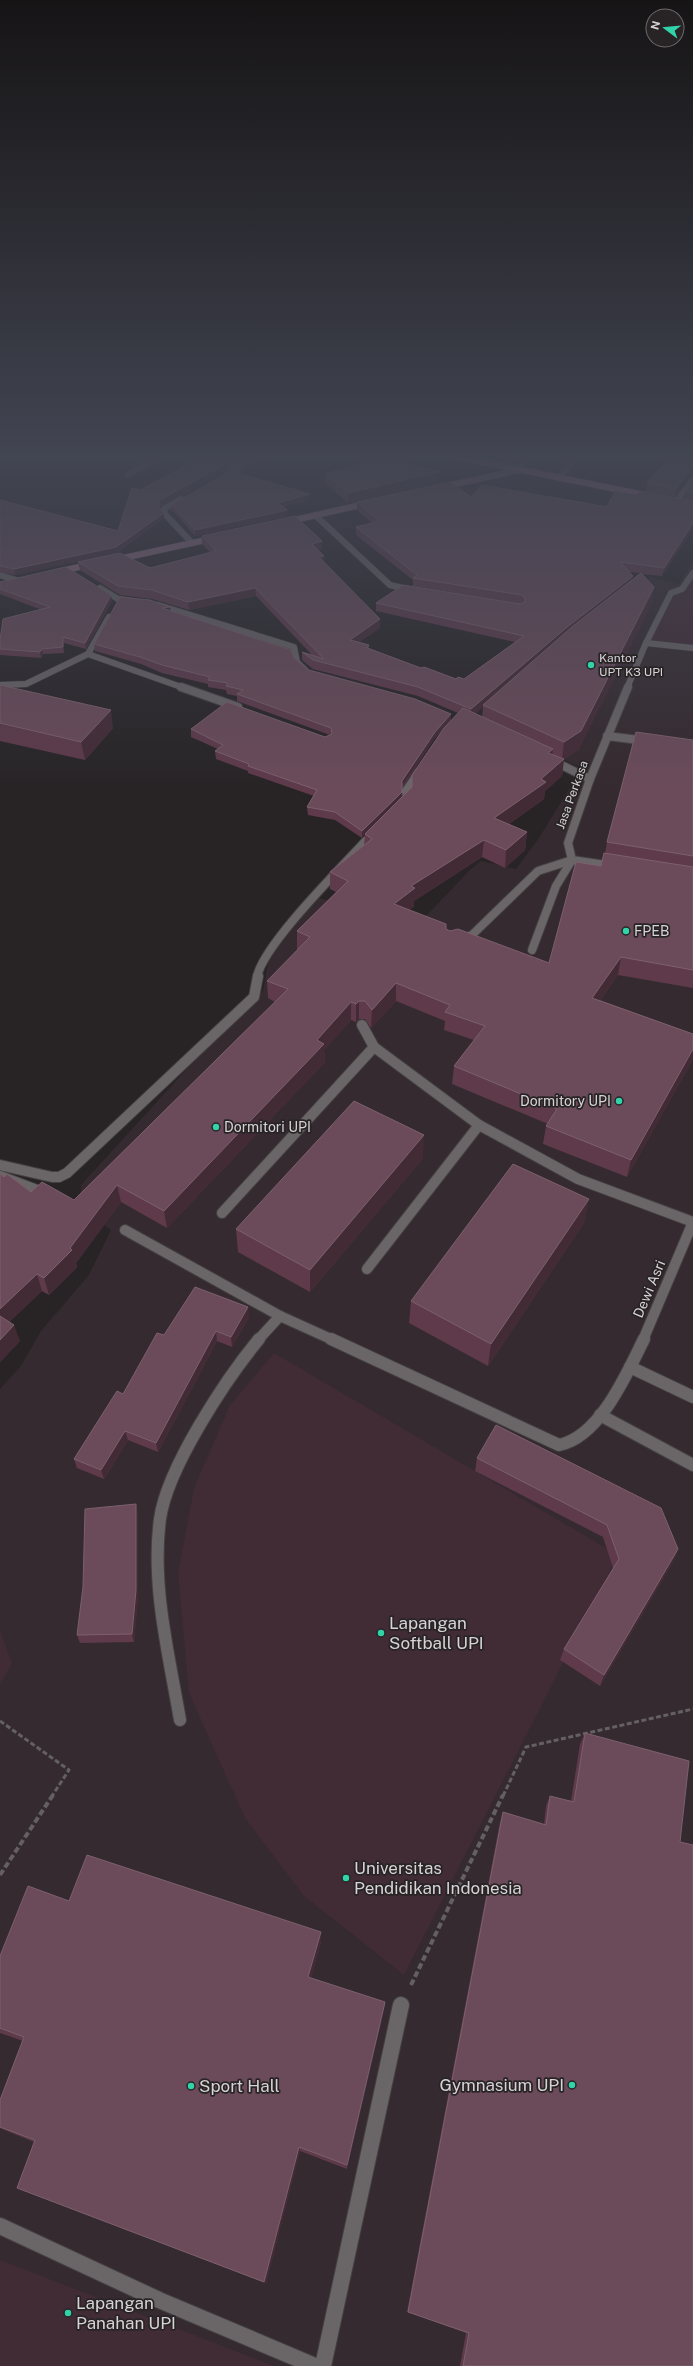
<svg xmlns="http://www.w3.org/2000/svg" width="693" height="2366" font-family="'Public Sans',sans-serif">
<rect width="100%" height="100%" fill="#282426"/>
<!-- built -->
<polygon fill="#352a2f" points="693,560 693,2366 0,2366 0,1389 21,1366 41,1331 89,1275 111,1230 81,1207 81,1185 228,1024 263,991 270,953 316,897 326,900 398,936 425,917 469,871 481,861 516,869 539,838 582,768 543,750 598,630 651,577 679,584"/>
<!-- green -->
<g fill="#412b35">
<polygon points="693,573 693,647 649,642 671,593 682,589"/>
<polygon points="274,1353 618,1555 404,1975 304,1896 245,1818 189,1693 178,1573 194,1488 230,1405"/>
<polygon points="0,1631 12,1663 0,1685"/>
<polygon points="0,2260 274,2366 0,2366"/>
</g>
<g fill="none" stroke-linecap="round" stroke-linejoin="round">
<defs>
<g id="service-far4">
<polyline points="662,457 693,462"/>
<polyline points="558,478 577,457"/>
<polyline points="181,499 165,508 164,513 192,543"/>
<polyline points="677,501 693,479"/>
<polyline points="315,515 390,585 411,590"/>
<polyline points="646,643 693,648"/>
<polyline points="0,685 26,684 88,654"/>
<polyline points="627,688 646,643 671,593 682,589 693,573"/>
</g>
<g id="service-far3">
<polyline points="607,736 647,741"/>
<polyline points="551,760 590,779"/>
<polyline points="613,866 572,860 568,843 590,779 628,687"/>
<polyline points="460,940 472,935 538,871 572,860"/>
<polyline points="532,950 556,886 572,860"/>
</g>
<g id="service-far2">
<polyline points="362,1025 374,1047 479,1125 578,1179 693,1222"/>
<polyline points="222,1213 374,1047"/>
<polyline points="125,1230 280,1316 333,1340"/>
<polyline points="367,1269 479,1125"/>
<polyline points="258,1340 280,1316"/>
<polyline points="643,1340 693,1222"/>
</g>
<g id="service-far1">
<path d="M 331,1339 L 559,1445 C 600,1437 627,1373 644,1339"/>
<polyline points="630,1367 693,1397"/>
<polyline points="600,1415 693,1465"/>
<path d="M 180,1720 C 169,1655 151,1585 160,1519 C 167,1468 226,1379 259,1339"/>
</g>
<g id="service">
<polyline points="0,2226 159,2300 315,2366"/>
<polyline points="323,2366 401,2005"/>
</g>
<g id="minor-far2">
<polyline points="520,470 526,457"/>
<polyline points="127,475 159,457"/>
<polyline points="0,575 16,580"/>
<polyline points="100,588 118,599 131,601"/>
<polyline points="158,605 294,647 297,662 305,670"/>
<polyline points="109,617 88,654 184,688"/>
</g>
<g id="minor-far1">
<polyline points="181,687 238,707"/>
<polyline points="404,804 407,799 406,791 419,772"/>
<path d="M 257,977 C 263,944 347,862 373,833"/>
</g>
<g id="minor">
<polyline points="0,1165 52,1177 59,1177 67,1173 254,997 258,976"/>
<polyline points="0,1176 37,1190"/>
</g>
<g id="secondary">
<polyline points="442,487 520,470"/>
<polyline points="286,522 369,503"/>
<polyline points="114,560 215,538"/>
<polyline points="57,572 92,564"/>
</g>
<polyline id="primary" points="458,457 650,496"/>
</defs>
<!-- service-far4 casing -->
<use href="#service-far4" stroke="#444042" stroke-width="7"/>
<!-- service-far3 casing -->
<use href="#service-far3" stroke="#444042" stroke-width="10"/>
<!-- service-far2 casing -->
<use href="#service-far2" stroke="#444042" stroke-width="12"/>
<!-- service-far1 casing -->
<use href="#service-far1" stroke="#444042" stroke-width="14"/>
<!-- service casing -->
<use href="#service" stroke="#444042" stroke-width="18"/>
<!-- minor-far2 casing -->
<use href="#minor-far2" stroke="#444042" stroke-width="7"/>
<!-- minor-far1 casing -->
<use href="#minor-far1" stroke="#444042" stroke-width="10"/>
<!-- minor casing -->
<use href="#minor" stroke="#444042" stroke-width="12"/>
<!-- secondary casing -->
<use href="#secondary" stroke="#444042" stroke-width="7"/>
<!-- primary casing -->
<use href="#primary" stroke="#444042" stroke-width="7"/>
<!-- path-far1 -->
<g stroke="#646062" stroke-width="3" stroke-dasharray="5 2.5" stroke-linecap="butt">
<polyline points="0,1721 69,1770 52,1796"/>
<polyline points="503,1796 526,1747 693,1709"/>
</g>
<!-- path -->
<g stroke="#646062" stroke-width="4" stroke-dasharray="6 3" stroke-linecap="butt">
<polyline points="0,1875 53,1795"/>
<polyline points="411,1985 503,1795"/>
</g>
<!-- service-far4 -->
<use href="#service-far4" stroke="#6a6567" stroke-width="6"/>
<!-- service-far3 -->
<use href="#service-far3" stroke="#6a6567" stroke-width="8"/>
<!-- service-far2 -->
<use href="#service-far2" stroke="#6a6567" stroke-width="10"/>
<!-- service-far1 -->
<use href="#service-far1" stroke="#6a6567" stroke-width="12"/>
<!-- service -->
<use href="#service" stroke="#6a6567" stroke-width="16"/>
<!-- minor-far2 -->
<use href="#minor-far2" stroke="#6a6567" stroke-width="6"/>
<!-- minor-far1 -->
<use href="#minor-far1" stroke="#6a6567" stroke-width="8"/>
<!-- minor -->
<use href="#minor" stroke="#6a6567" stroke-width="10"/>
<!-- secondary -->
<use href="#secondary" stroke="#946d80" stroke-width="6"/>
<!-- primary -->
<use href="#primary" stroke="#bf759a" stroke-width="6"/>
</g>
<!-- wall -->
<g fill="#5e3a4b" fill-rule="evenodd">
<polygon points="201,457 261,457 242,474 310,500 283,507 287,516 195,536 174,512 170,511 170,506 227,473 227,472 225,471 161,506 160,508 164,518 117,553 15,575 0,572 0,500 118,531 141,490"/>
<polygon points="693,458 693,476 689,476 675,497 646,491 647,483"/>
<polygon points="439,472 439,482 348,503 325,483 325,474"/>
<path d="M 693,481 L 693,529 L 662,576 L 641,574 L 654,587 L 651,605 L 578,750 L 564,759 L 562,776 L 545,791 L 544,799 L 509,824 L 527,832 L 525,850 L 505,868 L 482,857 L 414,901 L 414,906 L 409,910 L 446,929 L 450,931 L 549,963 L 601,866 L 605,853 L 607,842 L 693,740 L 693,988 L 618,975 L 600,1000 L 693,1034 L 693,1059 L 627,1177 L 543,1144 L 546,1126 L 548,1124 L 452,1084 L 454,1066 L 474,1040 L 444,1030 L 445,1021 L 396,1001 L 371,1028 L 365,1019 L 359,1019 L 356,1022 L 351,1020 L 324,1050 L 325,1062 L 167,1228 L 121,1202 L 76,1263 L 77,1267 L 49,1295 L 42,1291 L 9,1322 L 20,1341 L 0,1362 L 0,1174 L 4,1177 L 31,1192 L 74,1200 L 275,1002 L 268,998 L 267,981 L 298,950 L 297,949 L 297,931 L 336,892 L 330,889 L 330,872 L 364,845 L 365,836 L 362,838 L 335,820 L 308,815 L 307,807 L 314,796 L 248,773 L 248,771 L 216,759 L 215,751 L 218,749 L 191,737 L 191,729 L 325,737 L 330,735 L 237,701 L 237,696 L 227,694 L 226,690 L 208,687 L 208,684 L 162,673 L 141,664 L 95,651 L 94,644 L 170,607 L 171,611 L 294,658 L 309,670 L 451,721 L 458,713 L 418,696 L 313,669 L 302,660 L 302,652 L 312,655 L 256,596 L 189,610 L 153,599 L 120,595 L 80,570 L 78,562 L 150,568 L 211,553 L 202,544 L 202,536 L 322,541 L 322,549 L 318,550 L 324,562 L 380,628 L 359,642 L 369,645 L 369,648 L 421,668 L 456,679 L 464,679 L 515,642 L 376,611 L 376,603 L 521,604 L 413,586 L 413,580 L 356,535 L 356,527 L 372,523 L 357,510 L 357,502 L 471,497 L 607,507 L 637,495 L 691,501 L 684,499 L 686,491 ZM 629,572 L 640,573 L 632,580 ZM 483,707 L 482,717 L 475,714 ZM 444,728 L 412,787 L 401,797 L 402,788 L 434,739 Z"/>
<polygon points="0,582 112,601 86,649 64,643 64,653 43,654 41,658 0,655 0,640 42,610 0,594"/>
<polygon points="0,685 113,728 85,760 0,741"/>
<polygon points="423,1158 310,1292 238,1252 236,1229"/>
<polygon points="585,1221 488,1366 409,1323 411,1301"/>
<polygon points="249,1317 232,1347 217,1341 158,1452 128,1440 104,1479 77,1468 74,1459 123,1394 164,1335"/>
<polygon points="477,1458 678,1549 673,1562 600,1686 560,1660 564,1649 613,1568 603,1537 475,1471"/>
<polygon points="138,1513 138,1598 134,1642 80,1643 77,1635"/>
<polygon points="585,1733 680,1842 693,2366 460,2366 466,2333 407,2312 500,1822 503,1812 544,1824 546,1806 550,1796 571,1801 580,1744"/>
<polygon points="69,1901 321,1941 311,1978 385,2002 384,2010 347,2169 300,2151 266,2283 17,2188 34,2142 0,2128 0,2100 23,2041 0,2033 0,1956"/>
</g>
<!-- shaded-wall -->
<g fill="#432b36">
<polygon points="255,457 261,457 237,479 237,473"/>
<polygon points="224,465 225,471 161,506 159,511 158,505 160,500"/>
<polygon points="693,468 693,476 689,476 675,497 676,489 691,469"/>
<polygon points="439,472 439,482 348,503 348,493"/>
<polygon points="310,494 310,500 278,508 278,503"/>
<polygon points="287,510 287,516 195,536 195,530"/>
<polygon points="164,513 164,518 117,553 15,575 14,569 116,547"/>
<polygon points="693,523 693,529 662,576 664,568"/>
<polygon points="322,541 322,549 312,552 312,544"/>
<polygon points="324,556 324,564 319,557"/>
<polygon points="633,576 631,584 483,705 483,707 471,718 471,709 566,628"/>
<polygon points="654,587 651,605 578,750 562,760 564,742"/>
<polygon points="255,588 256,596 189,610 188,602"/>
<polygon points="111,595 112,601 86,649 85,643"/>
<polygon points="170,607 171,614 162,608"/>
<polygon points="380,619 380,628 350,648 350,640"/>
<polygon points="63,637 64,643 64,653 63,647"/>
<polygon points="42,649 43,654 41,658 40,652"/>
<polygon points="111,710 113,728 85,760 81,742"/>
<polygon points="451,714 451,721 434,739 401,788 402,781 435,732"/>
<polygon points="553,749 551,767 548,753"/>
<polygon points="564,759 562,776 545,791 544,799 493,835 494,818 541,779"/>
<polygon points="402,792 401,799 365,834 365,836 362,838 362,831"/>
<polygon points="527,832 525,850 505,868 506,850"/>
<polygon points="484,840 482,857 414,901 414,906 394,922 394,904 411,886"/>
<polygon points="621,957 618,975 589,1015 592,998"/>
<polygon points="396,983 396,1001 371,1028 372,1010"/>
<polygon points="359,1001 359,1019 356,1022 356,1004"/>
<polygon points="351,1002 351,1020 324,1050 325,1062 167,1228 164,1211"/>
<polygon points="693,1049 693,1059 627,1177 631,1160"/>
<polygon points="424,1135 423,1158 310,1292 310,1270"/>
<polygon points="117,1185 121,1202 76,1263 77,1267 49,1295 44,1278 70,1248"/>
<polygon points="589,1199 585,1221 488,1366 491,1344"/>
<polygon points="37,1274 42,1291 1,1330 0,1328 0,1309"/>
<polygon points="248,1307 249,1317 232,1347 231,1337"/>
<polygon points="14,1325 20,1341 0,1362 0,1340"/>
<polygon points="216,1331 217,1341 158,1452 156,1443"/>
<polygon points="125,1431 128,1440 104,1479 101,1470"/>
<polygon points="136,1504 138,1513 138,1598 134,1642 132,1634"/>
<polygon points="678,1549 673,1562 600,1686 604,1675"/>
<polygon points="321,1932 321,1941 309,1985 308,1977"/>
<polygon points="385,2002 384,2010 347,2169 347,2165"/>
<polygon points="299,2147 300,2151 266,2283 264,2282"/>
</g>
<!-- building -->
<g fill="#6b4b5a" stroke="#7c606d">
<polygon points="201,457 255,457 237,473 310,494 278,503 287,510 195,530 173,506 170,506 227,473 229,468 224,465 160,500 158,505 164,513 116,547 14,569 0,566 0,500 118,531 132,488 141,490"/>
<polygon points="670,457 681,457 693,458 693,468 691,469 676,489 647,483"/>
<polygon points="385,458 439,472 348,493 325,474"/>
<polygon points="693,481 693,493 686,491"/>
<polygon points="450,482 471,497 482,485 607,507 615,491 637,495 641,491 693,501 693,523 664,568 620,562 633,576 566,628 471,709 418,687 313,660 302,652 324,659 255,588 188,602 152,590 118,586 78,562 120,553 150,568 216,551 202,536 295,516 322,541 312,544 324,556 319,557 380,619 350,640 369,645 367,648 421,668 424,667 456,679 458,677 464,679 524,636 376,603 403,585 520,604 525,602 525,598 522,595 413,578 417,575 356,527 379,521 357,502"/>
<polygon points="66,567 111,595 85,643 63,637 63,647 42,649 40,652 0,649 0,640 3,619 50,607 0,589 0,582"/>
<polygon points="641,573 654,587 581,731 564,742 483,705 573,626"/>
<polygon points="120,597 150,600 170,607 162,608 291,650 294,658 309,670 415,699 451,714 435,732 402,781 402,792 362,831 335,812 307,807 317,790 248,766 249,764 215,751 223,745 191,729 227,702 325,737 332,734 331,728 237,694 243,690 226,686 228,683 208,680 210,677 162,665 140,657 94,644"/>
<polygon points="0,685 111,710 81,742 0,723"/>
<polygon points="463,708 553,749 548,753 564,759 541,779 546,782 494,818 527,832 506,850 484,840 411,886 415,888 394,904 446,924 446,929 450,931 458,929 549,963 576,862 601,866 604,853 693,867 693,970 621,957 592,998 693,1034 693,1049 631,1160 546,1126 557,1109 454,1066 485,1026 445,1012 450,1005 396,983 372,1010 365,1001 359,1001 356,1004 351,1002 317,1040 324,1044 164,1211 117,1185 70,1248 72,1250 44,1278 37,1274 0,1309 0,1174 4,1177 7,1174 31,1192 42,1182 74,1200 288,989 267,981 310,937 297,931 348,881 330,872 372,839 365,834 412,787 412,775 444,728"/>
<polygon points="636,732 693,740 693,856 607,842"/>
<polygon points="354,1101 424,1135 310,1270 236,1229"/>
<polygon points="513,1164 589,1199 491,1344 411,1301"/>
<polygon points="195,1287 248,1307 231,1337 216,1331 156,1443 125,1431 101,1470 74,1459 117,1391 123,1394 157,1333 164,1335"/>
<polygon points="0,1316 14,1325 0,1340"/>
<polygon points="496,1425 661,1508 678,1549 604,1675 564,1649 619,1559 607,1525 477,1458"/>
<polygon points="136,1504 136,1590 132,1634 77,1635 83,1587 85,1509"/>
<polygon points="585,1733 689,1761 680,1842 693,1845 693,2366 463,2366 469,2333 408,2312 503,1812 546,1825 550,1796 574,1802"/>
<polygon points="87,1855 321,1932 308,1977 385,2002 347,2165 299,2147 264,2282 17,2188 35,2140 0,2127 0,2100 24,2037 0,2028 0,1956 28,1886 69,1901"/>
</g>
<!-- sky -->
<linearGradient id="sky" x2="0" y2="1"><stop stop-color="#161415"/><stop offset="0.58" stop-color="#424552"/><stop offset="1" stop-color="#424552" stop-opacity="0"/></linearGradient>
<rect width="693" height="788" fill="url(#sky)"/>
<!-- markers -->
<g fill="#31d4a9" stroke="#282426" stroke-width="1.5">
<circle cx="591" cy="665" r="4"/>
<circle cx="626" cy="931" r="4"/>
<circle cx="619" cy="1101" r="4"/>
<circle cx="216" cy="1127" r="4"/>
<circle cx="381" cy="1633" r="4"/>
<circle cx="346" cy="1878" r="4"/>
<circle cx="572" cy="2085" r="4"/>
<circle cx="191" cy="2086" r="4"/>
<circle cx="68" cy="2313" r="4"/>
</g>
<g text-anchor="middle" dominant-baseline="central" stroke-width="3.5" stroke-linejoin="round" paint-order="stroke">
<!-- far-poi labels -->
<g font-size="12" fill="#d7d3d5" stroke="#282426" text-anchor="start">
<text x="599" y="658">Kantor<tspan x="599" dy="14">UPT K3 UPI</tspan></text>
</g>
<!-- far-street labels -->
<g font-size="12" fill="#d7d3d5" stroke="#282426">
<text transform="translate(572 795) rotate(-70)">Jasa Perkasa</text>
</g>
<!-- poi labels -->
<g font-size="14" fill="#d7d3d5" stroke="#282426" text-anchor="start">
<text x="634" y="931">FPEB</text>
<text x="611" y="1101" text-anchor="end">Dormitory UPI</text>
<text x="224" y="1127">Dormitori UPI</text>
</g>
<!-- street labels -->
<g font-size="14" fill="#d7d3d5" stroke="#282426">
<text transform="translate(649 1289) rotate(-67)">Dewi Asri</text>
</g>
<!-- near-poi labels -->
<g font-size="17" fill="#d7d3d5" stroke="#282426" text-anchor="start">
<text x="389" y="1623">Lapangan<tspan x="389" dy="20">Softball UPI</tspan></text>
<text x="354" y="1868">Universitas<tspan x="354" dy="20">Pendidikan Indonesia</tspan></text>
<text x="564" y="2085" text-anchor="end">Gymnasium UPI</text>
<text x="199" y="2086">Sport Hall</text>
<text x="76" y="2303">Lapangan<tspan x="76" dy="20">Panahan UPI</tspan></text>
</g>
</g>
<!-- north arrow -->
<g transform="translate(665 28) rotate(286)"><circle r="19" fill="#282426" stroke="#6e6a6c"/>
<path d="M0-3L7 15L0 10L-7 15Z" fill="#31d4a9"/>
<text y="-6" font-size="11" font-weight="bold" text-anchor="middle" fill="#d7d3d5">N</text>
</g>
</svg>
